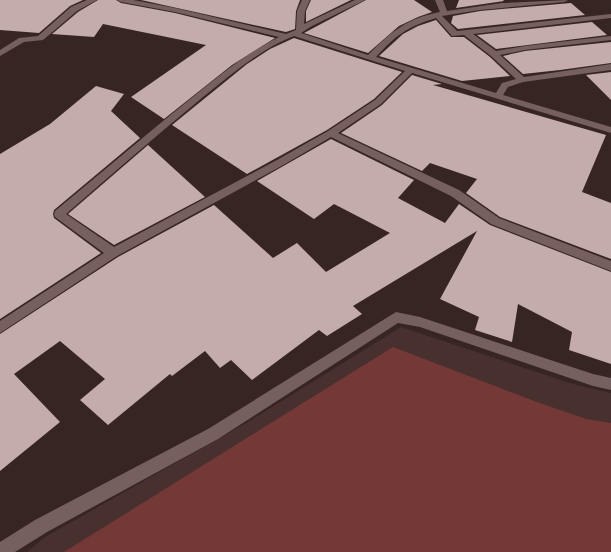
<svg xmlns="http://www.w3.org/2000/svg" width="611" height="552" font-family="Arial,sans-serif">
<rect width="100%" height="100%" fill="#372524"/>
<!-- built -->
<polygon fill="#48302e" points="401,327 573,384 611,393 611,552 27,552 45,537 248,422"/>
<!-- green -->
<polygon fill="#743937" points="393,347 537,402 586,419 611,423 611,552 64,552"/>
<!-- building -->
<g fill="#c3acaa">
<polygon points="0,0 83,0 70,6 39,33 0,30"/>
<polygon points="98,0 116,0 121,3 175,13 275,38 232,65 164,119 131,97 206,45 103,24 94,37 52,34 78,12"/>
<polygon points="141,0 300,0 296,11 295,29 286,32"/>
<polygon points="311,0 351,0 306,22 306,11"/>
<polygon points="366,0 414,0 432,12 418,17 399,26 368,53 304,33"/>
<polygon points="459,0 503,0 504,1 456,8"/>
<polygon points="571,3 585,15 458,29 451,23 453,16 480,11"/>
<polygon points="436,20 451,37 464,37 490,57 510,76 462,81 379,56 403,34 418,26"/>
<polygon points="592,22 607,35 496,49 477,35"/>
<polygon points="294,38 402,72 374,99 327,130 247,174 172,125 247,64 270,49"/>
<polygon points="611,42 611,63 560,70 523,74 503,56 525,51"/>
<polygon points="611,72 611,100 586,75"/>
<polygon points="412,75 442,84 433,85 606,135 582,192 611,203 611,259 500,217 466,193 477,179 430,163 422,171 341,133 382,105"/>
<polygon points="96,86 124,94 111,111 140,138 54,210 53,214 54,218 101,253 0,319 0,154 50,124"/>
<polygon points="331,139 414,180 398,198 445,223 459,204 490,225 611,272 611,364 569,350 572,332 518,304 512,342 475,330 479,317 440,299 477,231 353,306 362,314 327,336 319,330 252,380 231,360 220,368 205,351 172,376 170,374 108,425 80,400 105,379 60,341 14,374 60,422 0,471 0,334 118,257 214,205 273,258 297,243 326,272 390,233 334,204 314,219 257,181"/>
<polygon points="148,145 205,197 114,245 68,214"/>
</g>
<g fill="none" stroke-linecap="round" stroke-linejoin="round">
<!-- minor -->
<g fill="#75605f" fill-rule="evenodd">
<polygon points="87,0 97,0 77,11 43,40 24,42 0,56 0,50 19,38 38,36 71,7"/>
<path d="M 117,0 L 133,0 L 175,8 L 286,34 L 296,30 L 297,11 L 302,0 L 310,0 L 305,11 L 304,24 L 355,0 L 365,0 L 312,26 L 301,33 L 368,55 C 391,32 407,18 440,12 L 435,0 L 443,0 L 447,11 L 502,3 L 568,0 L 564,2 L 480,10 L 442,16 L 457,31 L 611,14 L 611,18 L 473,34 L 496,51 L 525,46 L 611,36 L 611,40 L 525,50 L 500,55 L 524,77 L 611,64 L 611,70 L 523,82 L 508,87 L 503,95 L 611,127 L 611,133 L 412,73 L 381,104 L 338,133 L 459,190 L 499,218 L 611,261 L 611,271 L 491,224 L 451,196 L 331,137 L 285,164 L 117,256 L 0,333 L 0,321 L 104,253 L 55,217 L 54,214 L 55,211 C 100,174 144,136 189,100 C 218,77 246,53 279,37 L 175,12 L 121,2 ZM 436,18 L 452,36 L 464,35 L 491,56 L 516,79 L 502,83 L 496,93 L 376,57 C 396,35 407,27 436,18 ZM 294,36 L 405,71 L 375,100 L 328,131 L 277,160 L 114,247 L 66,214 C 112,174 157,135 203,97 C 231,75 260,49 294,36 Z"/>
<polygon points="396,312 420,317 593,374 611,378 611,390 593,386 420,327 398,323 218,439 47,532 15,552 0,552 0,542 35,520 208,429"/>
</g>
</g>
</svg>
